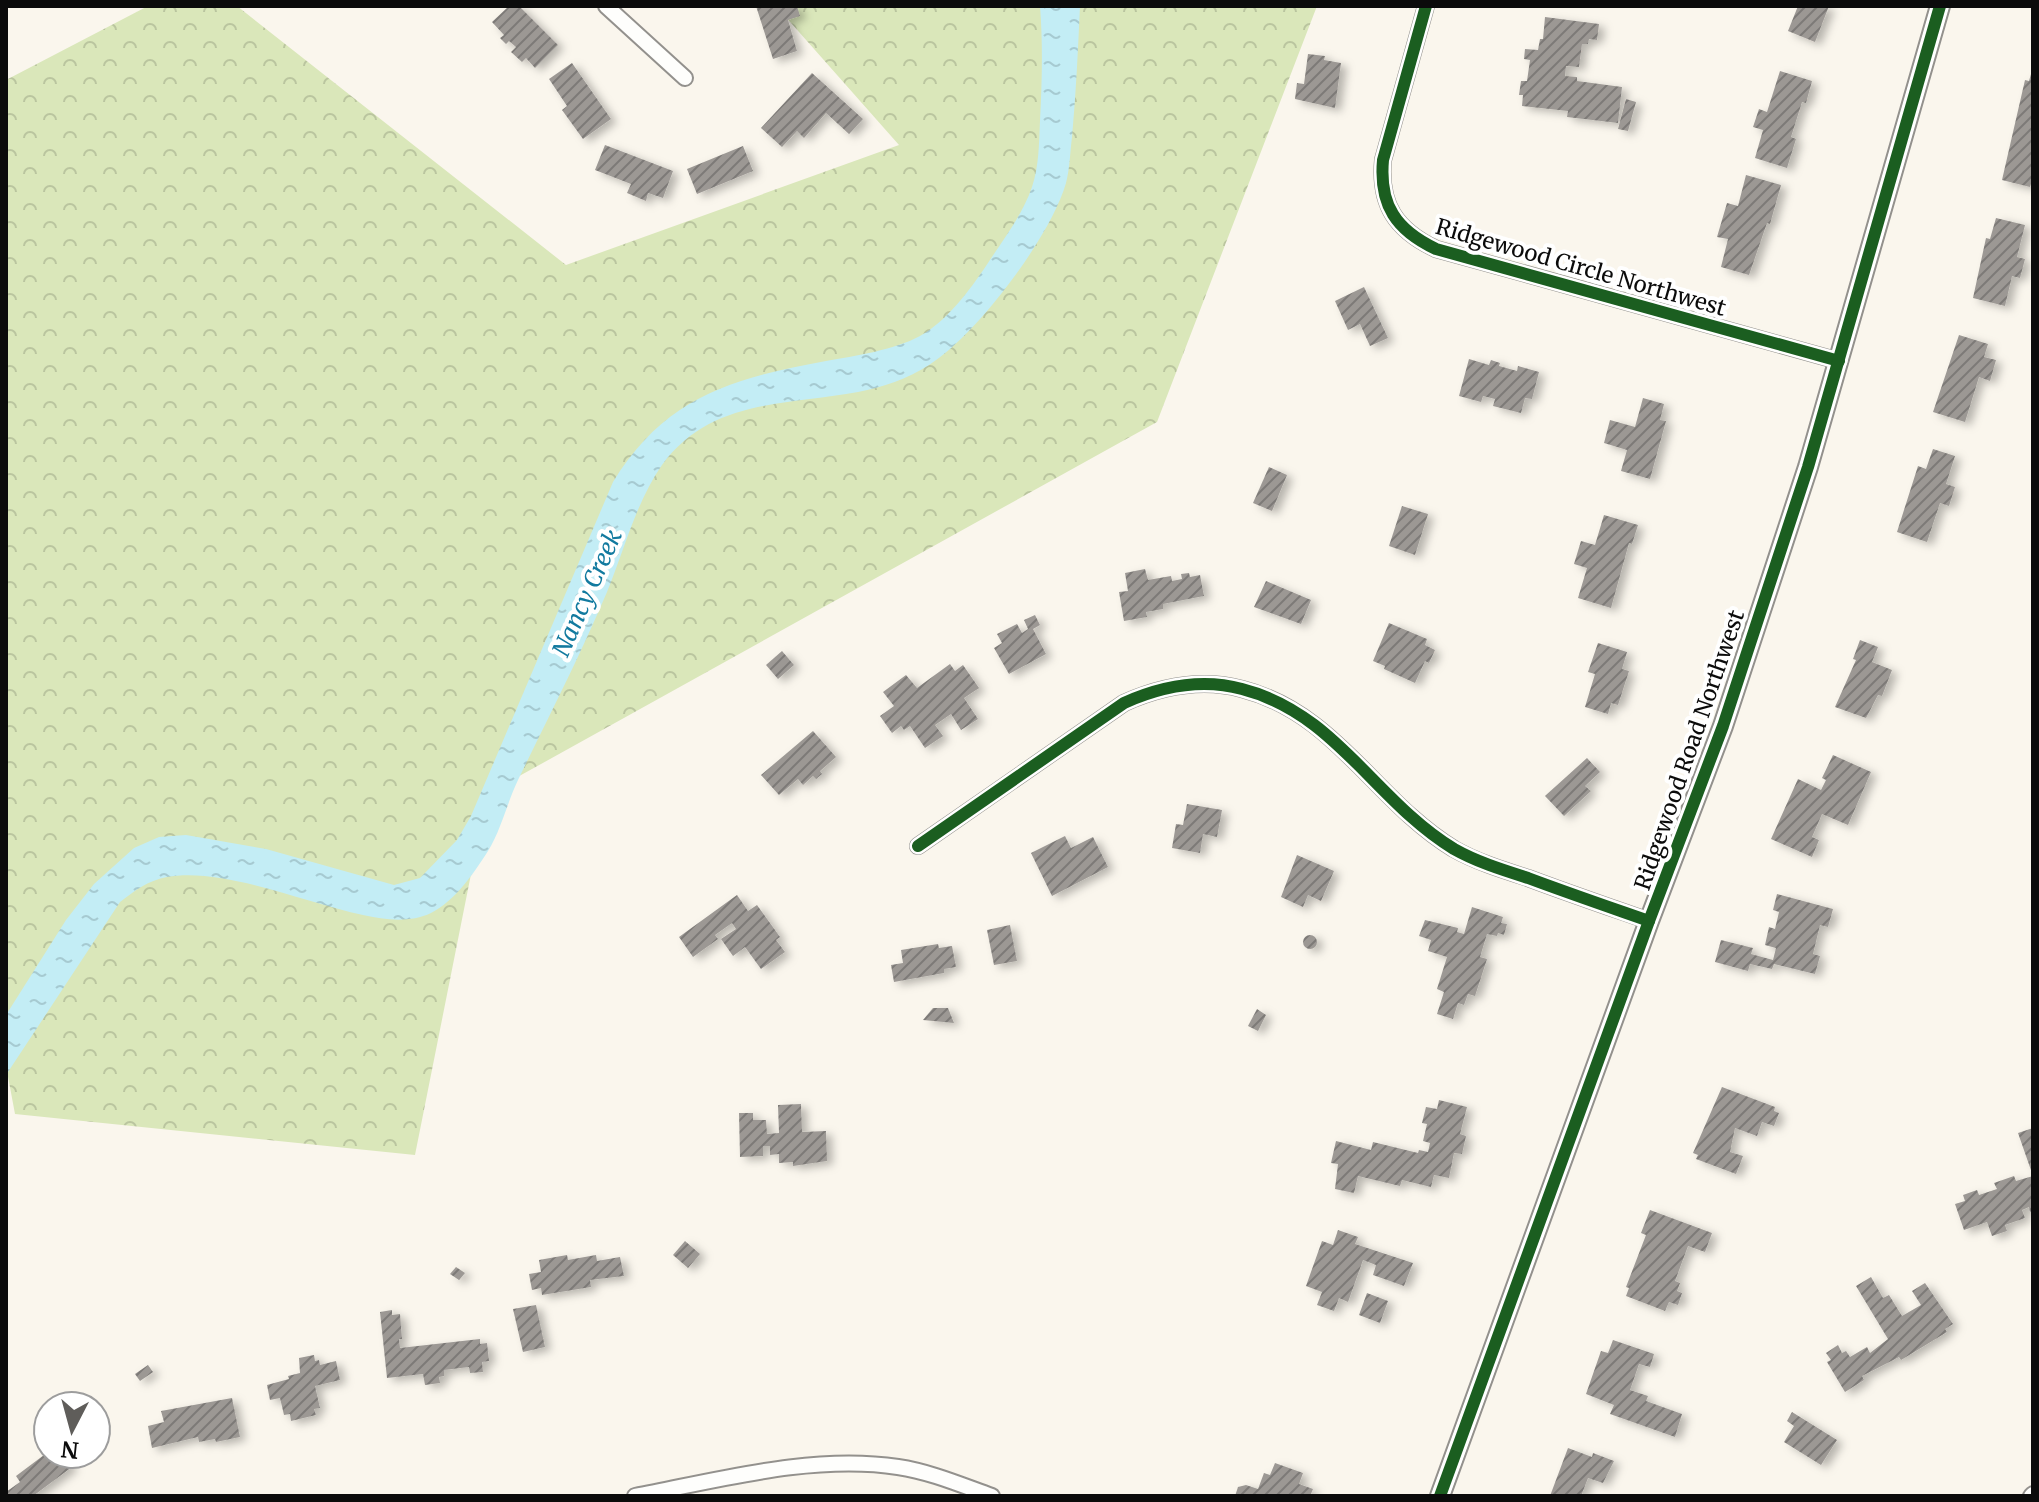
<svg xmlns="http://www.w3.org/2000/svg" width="2039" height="1502" font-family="Merriweather,serif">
<defs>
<pattern id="forest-crowns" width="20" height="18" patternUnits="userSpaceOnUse" patternTransform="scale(2)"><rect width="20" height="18" fill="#dae7ba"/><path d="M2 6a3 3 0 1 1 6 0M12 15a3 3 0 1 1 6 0" fill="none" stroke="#bac59f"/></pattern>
<pattern id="water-ripples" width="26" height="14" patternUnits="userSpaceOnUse" patternTransform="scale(2)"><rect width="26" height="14" fill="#c3edf5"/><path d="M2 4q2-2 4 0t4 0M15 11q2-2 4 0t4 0" fill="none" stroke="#a6cad1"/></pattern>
<pattern id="building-hatch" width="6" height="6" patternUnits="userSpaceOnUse" patternTransform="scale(2)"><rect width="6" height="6" fill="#9c9894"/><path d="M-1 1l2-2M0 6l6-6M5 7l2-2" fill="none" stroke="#7d7a77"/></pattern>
<filter id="shadow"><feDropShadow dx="6" dy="3.5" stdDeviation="4" flood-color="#0004"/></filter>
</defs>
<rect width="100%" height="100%" fill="#faf6ed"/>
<!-- forest -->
<polygon fill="url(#forest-crowns)" points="148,6 237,6 566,265 899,145 776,6 1317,6 1157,422 487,794 415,1155 15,1114 6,1066 6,80"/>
<!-- water -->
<path fill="url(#water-ripples)" d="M 1040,6 L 1080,6 C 1078,50 1076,93 1072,137 C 1070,152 1070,168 1066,183 C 1051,236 977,335 929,365 C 907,379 883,387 858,392 C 787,405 710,399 662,465 C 636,502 624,551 607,592 C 580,656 548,718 518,780 C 507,803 501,830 488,851 C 474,873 455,901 431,913 C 410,923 385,920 363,915 C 305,903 224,867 167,877 C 149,880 134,891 120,902 L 6,1075 L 6,1015 L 66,920 L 94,884 L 134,848 L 159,837 L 186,835 L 266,849 L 394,885 L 420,878 L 457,840 L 471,816 L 613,482 C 665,397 732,378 826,361 C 855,356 894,350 920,336 C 947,321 969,291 986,266 C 1002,241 1022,216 1032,187 C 1039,166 1039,143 1040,121 C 1042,83 1043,44 1040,6 Z"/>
<!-- building -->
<g fill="url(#building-hatch)" filter="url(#shadow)">
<polygon points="509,6 519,6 558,45 535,68 526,58 522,62 511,52 516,47 509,41 506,44 500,38 504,35 492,22"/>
<polygon points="756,6 797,6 800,16 788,20 797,51 773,59"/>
<polygon points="1798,6 1829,6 1815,42 1788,31"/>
<polygon points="1545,17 1599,24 1597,40 1589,39 1588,44 1582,44 1579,67 1566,66 1565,76 1577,77 1577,81 1622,87 1618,123 1567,117 1568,111 1522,106 1523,95 1519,95 1521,81 1527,81 1530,60 1524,59 1525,49 1538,50 1540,39 1543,39"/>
<polygon points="1308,54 1325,56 1324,60 1341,63 1335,108 1295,99 1297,83 1304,84"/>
<polygon points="572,63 611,119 583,139 562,110 567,106 549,79"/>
<polygon points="1780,71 1812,81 1806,103 1802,102 1791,137 1796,139 1787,168 1755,158 1763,130 1753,127 1759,109 1767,112"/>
<polygon points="812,73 863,119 849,134 826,113 804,138 797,131 782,147 761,128"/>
<polygon points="2031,74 2033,75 2033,177 2030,187 2002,180 2025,80 2029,81"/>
<polygon points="1626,99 1636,102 1628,131 1618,129"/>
<polygon points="605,145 673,171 663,198 648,193 646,201 627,193 631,184 595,170"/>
<polygon points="743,146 753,171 697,194 687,169"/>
<polygon points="1746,175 1781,185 1770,224 1767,223 1749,275 1721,267 1728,239 1717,237 1727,203 1738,206"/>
<polygon points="1996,218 2025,225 2017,257 2025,259 2020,278 2012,276 2005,306 1973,298 1986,238 1990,239"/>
<polygon points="1364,287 1388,338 1370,346 1360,324 1348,330 1335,301"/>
<polygon points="1959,335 1988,344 1984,357 1996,360 1990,381 1979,377 1965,422 1933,412"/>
<polygon points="1469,359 1489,365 1491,360 1500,363 1499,366 1517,371 1518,366 1539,372 1532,399 1525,398 1521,413 1493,406 1495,399 1483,396 1481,402 1459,396"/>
<polygon points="1643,398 1664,404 1660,420 1666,421 1650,479 1621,471 1627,450 1604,443 1610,420 1635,427"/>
<polygon points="1933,449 1955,456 1946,484 1955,487 1949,506 1940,503 1927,542 1897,532 1918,466 1926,469"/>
<polygon points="1269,467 1287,475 1272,511 1253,503"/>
<polygon points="1402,506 1428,514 1415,555 1389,546"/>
<polygon points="1604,515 1638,525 1632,544 1629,543 1611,608 1578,598 1587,568 1574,564 1581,541 1595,545"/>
<polygon points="1145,569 1148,580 1171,576 1172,581 1182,579 1181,574 1189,573 1190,577 1200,575 1204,596 1163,604 1163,609 1146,612 1147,617 1124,621 1119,592 1128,591 1125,573"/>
<polygon points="1266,581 1311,600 1301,624 1254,607"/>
<polygon points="1035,615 1040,625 1033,629 1046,654 1009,674 994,648 1002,643 997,634 1017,624 1022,633 1028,629 1024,620"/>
<polygon points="1389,623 1427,639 1425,645 1435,650 1429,663 1425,661 1415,683 1384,669 1385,666 1373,661"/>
<polygon points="1860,640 1878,647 1872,662 1892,670 1882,696 1878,695 1866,718 1835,707 1856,660 1853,659"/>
<polygon points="1598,643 1627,652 1622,669 1629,671 1618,705 1611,703 1608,714 1585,707 1595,674 1588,672"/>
<polygon points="782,651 794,665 778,679 766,665"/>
<polygon points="950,664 955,671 963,665 979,688 964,698 978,719 961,730 951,714 935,725 943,736 925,748 910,726 904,730 901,726 892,733 880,716 894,706 883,692 906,675 917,688"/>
<polygon points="813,731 836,757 820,771 822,774 816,779 813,776 803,785 798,779 779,795 761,775"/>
<polygon points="1833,755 1871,772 1848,825 1822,814 1812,837 1819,840 1812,857 1771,839 1798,779 1821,790 1826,780 1822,778"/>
<polygon points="1587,758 1600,772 1585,786 1591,791 1564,816 1545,796"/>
<polygon points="1187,804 1222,810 1217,837 1203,834 1200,853 1172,848 1176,824 1183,825"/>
<polygon points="1065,836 1071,848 1093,837 1108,867 1052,896 1031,853"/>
<polygon points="1297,855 1334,871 1321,901 1308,895 1303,907 1281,897"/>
<polygon points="1777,894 1833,909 1828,927 1820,925 1813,954 1820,956 1815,974 1774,964 1772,969 1750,964 1748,971 1715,962 1721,940 1753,948 1751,954 1773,960 1776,948 1765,945 1769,927 1775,929 1779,912 1773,910"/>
<polygon points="737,895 748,911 757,905 780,937 776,940 785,952 761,969 745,947 733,956 721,939 736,929 732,923 715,935 718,939 693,957 679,937"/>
<polygon points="1472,907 1503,917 1501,923 1507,924 1504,935 1498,933 1497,936 1487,934 1480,957 1487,959 1475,996 1468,994 1464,1005 1458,1003 1453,1019 1437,1014 1444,992 1437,989 1447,957 1428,951 1431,940 1419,936 1425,920 1458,928 1457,932 1464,934"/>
<polygon points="1010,925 1017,961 994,965 987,930"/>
<circle cx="1310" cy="942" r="7"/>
<polygon points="938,944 939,948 952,946 956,967 944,969 944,973 894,982 891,965 903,963 901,950"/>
<polygon points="933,1008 948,1008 954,1023 923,1020"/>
<polygon points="1257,1009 1266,1015 1258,1031 1248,1026"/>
<polygon points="1722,1087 1775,1107 1774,1111 1779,1113 1774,1126 1762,1122 1757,1136 1735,1128 1730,1152 1743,1156 1736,1174 1696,1159 1698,1155 1693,1153"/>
<polygon points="1439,1100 1467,1107 1460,1134 1466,1136 1462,1154 1454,1153 1449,1178 1434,1175 1431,1187 1402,1180 1400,1186 1358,1176 1354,1193 1335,1189 1338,1164 1331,1163 1336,1141 1371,1150 1373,1142 1418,1153 1419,1150 1428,1152 1430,1143 1423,1141 1427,1124 1422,1123 1426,1107 1437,1109"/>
<polygon points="801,1104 802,1132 826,1131 827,1161 793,1166 793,1162 779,1163 779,1154 770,1155 770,1146 763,1146 763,1156 740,1157 739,1113 753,1113 753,1120 766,1120 767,1134 779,1133 778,1105"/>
<polygon points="2033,1128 2033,1211 2030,1212 2029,1207 2022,1210 2025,1218 2005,1225 2007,1231 1992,1236 1987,1222 1964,1230 1955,1204 1965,1201 1963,1195 1977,1190 1979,1195 1997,1189 1994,1183 2014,1176 2016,1181 2033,1176 2018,1133"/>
<polygon points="1650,1210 1712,1233 1705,1252 1688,1246 1675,1281 1680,1283 1677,1291 1682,1293 1678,1305 1669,1302 1665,1311 1626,1296 1629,1288 1626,1287 1646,1235 1641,1233"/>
<polygon points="1338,1230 1358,1237 1355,1244 1413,1263 1404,1286 1373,1275 1376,1265 1363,1260 1348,1302 1339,1298 1334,1311 1317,1305 1322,1292 1306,1286 1322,1241 1333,1245"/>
<polygon points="685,1241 700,1254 688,1268 673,1255"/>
<polygon points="567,1255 568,1260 596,1255 597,1261 620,1257 624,1276 590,1280 591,1287 542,1295 541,1288 532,1290 529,1274 541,1272 539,1260"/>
<polygon points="456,1267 465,1273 459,1280 450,1274"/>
<polygon points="1871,1277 1883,1298 1889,1295 1902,1316 1921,1305 1912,1291 1925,1283 1953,1324 1945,1329 1947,1332 1901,1360 1899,1357 1862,1376 1864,1380 1845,1392 1827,1362 1831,1360 1826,1353 1838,1345 1842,1353 1846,1351 1850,1357 1867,1347 1870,1353 1888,1339 1856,1286"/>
<polygon points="1367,1293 1388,1301 1380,1323 1359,1315"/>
<polygon points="536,1305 545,1347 523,1352 513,1309"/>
<polygon points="392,1310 392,1315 400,1314 402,1339 399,1339 400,1348 480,1339 480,1344 487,1343 489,1361 482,1362 483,1372 470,1373 469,1367 444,1370 444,1376 439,1377 440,1383 425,1385 423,1374 387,1378 380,1312"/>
<polygon points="1613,1340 1654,1354 1650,1367 1639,1364 1630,1390 1648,1396 1646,1401 1682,1414 1675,1437 1610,1414 1614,1405 1586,1394 1601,1351 1608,1353"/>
<polygon points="314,1355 315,1361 319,1360 320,1365 336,1361 340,1380 315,1386 320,1408 314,1409 316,1415 291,1421 290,1414 284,1415 280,1398 270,1400 267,1385 289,1379 288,1376 300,1373 299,1358"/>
<polygon points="148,1365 153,1372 140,1381 135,1374"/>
<polygon points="232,1398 240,1437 216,1442 215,1439 199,1442 198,1437 152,1448 148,1426 164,1422 161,1411"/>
<polygon points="1792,1412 1837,1440 1821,1465 1784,1442 1794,1426 1787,1421"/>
<polygon points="1568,1448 1592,1457 1593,1453 1614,1461 1603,1483 1588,1478 1581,1496 1550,1496"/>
<polygon points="48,1452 62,1454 72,1467 33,1496 6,1496 6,1492 20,1482 16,1476"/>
<polygon points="1275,1463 1303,1473 1299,1484 1313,1489 1310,1496 1235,1496 1238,1487 1246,1485 1258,1489 1264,1473 1270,1475"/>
</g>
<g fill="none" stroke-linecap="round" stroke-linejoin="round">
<defs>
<g id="minor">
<polyline points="606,6 685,78"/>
<path d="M 1426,6 L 1383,160 C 1379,205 1396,230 1436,249 L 1839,361"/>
<path d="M 918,846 L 1124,703 C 1162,686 1201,678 1242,689 C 1336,713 1375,801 1454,849 C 1477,862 1503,870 1528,878 C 1568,893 1609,907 1649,921"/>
<path d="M 635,1496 C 719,1480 813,1454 898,1467 C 931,1472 961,1485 992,1496"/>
<polyline points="2031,1496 2033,1494"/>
</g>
<polyline id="tertiary" points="1440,1496 1649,921 1723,726 1808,467 1940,6"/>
</defs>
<!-- minor casing -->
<use href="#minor" stroke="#93918d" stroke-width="18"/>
<!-- tertiary casing -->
<use href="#tertiary" stroke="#93918d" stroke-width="22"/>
<!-- minor -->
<use href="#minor" stroke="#fefefc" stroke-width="14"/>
<!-- tertiary -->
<use href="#tertiary" stroke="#fefefc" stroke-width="18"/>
<defs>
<g id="cycleway">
<path d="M 1426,6 L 1383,160 C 1379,205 1396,230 1436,249 L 1839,361"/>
<path d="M 918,846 L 1124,703 C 1162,686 1201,678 1242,689 C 1336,713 1375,801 1454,849 C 1477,862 1503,870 1528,878 C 1568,893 1609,907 1649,921"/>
<polyline points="1440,1496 1649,921 1723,726 1808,467 1940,6"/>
</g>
</defs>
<!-- cycleway casing -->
<use href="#cycleway" stroke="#fff" stroke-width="17"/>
<!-- cycleway -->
<use href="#cycleway" stroke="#1b5e20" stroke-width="12"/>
</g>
<g text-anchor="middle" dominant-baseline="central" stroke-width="8" stroke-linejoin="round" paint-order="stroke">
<!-- street labels -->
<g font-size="22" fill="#0b0b0b" stroke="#fff">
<text transform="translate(1581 267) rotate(16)">Ridgewood Circle Northwest</text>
<text transform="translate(1689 750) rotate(-71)">Ridgewood Road Northwest</text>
</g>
<!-- water labels -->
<g font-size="24" font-style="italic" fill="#127a9f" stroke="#fff">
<text transform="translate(587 593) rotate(-66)">Nancy Creek</text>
</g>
</g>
<!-- border -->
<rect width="2039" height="1502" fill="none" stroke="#0b0b0b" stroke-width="16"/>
<!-- north arrow -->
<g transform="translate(72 1430) rotate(186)"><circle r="38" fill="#ffffff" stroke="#9d9d9d" stroke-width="2"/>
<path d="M0-6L14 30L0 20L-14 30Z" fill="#5f5d5a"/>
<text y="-12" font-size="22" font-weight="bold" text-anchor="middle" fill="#0b0b0b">N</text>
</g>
</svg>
